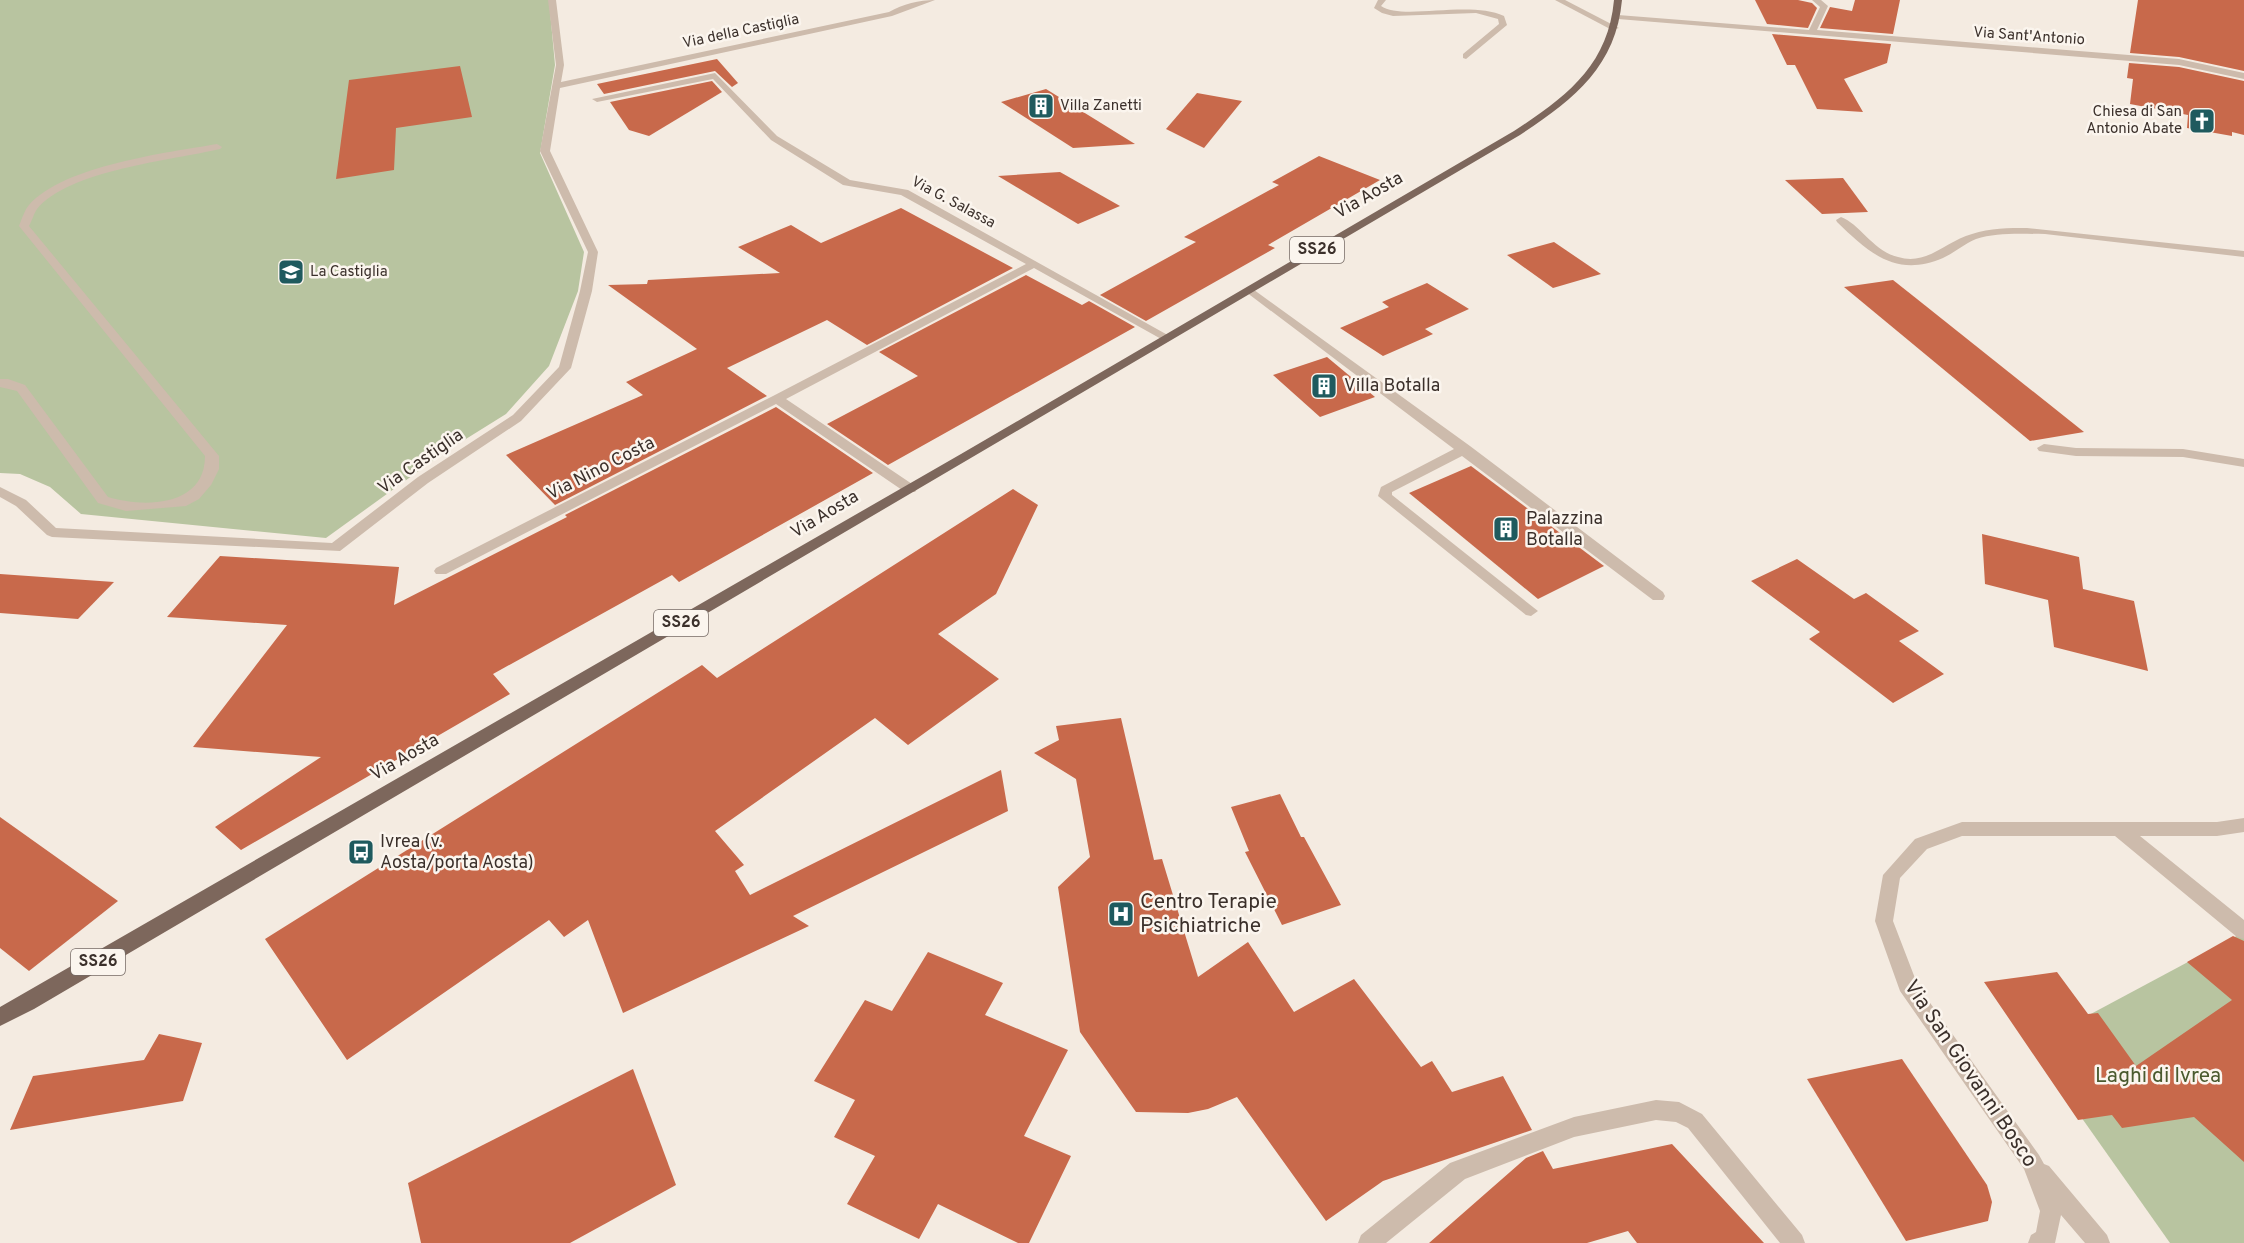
<svg xmlns="http://www.w3.org/2000/svg" width="2244" height="1243" font-family="Overpass,sans-serif">
<rect width="100%" height="100%" fill="#f4ebe1"/>
<!-- green -->
<g fill="#b8c4a0">
<polygon points="0,0 549,0 555,65 540,153 584,252 578,291 549,366 506,414 445,452 326,538 81,514 50,487 20,474 0,473"/>
<polygon points="2244,932 2244,1243 2170,1243 2031,1046"/>
</g>
<!-- building -->
<g fill="#c8694b">
<polygon points="1755,0 1798,0 1812,3 1817,8 1808,28 1767,24"/>
<polygon points="1855,0 1900,0 1893,34 1820,28 1830,7 1852,11"/>
<polygon points="2138,0 2244,0 2244,71 2179,57 2130,53"/>
<polygon points="1772,34 1891,44 1887,63 1844,79 1863,112 1817,109 1795,65 1787,65"/>
<polygon points="717,59 738,83 732,87 715,71 604,94 597,84"/>
<polygon points="2129,63 2179,67 2244,81 2244,135 2232,132 2232,136 2187,128 2188,115 2130,104 2133,79 2127,78"/>
<polygon points="460,66 472,117 396,128 394,170 336,179 349,80"/>
<polygon points="712,81 722,92 649,136 629,130 610,102"/>
<polygon points="1046,89 1135,144 1073,148 1001,102"/>
<polygon points="1197,93 1242,101 1204,148 1166,129"/>
<polygon points="1319,156 1380,180 1268,245 1275,248 1146,321 1100,295 1196,242 1184,237 1279,185 1272,182"/>
<polygon points="1060,172 1120,206 1078,224 998,176"/>
<polygon points="1843,178 1868,212 1822,214 1785,180"/>
<polygon points="901,208 1013,268 867,345 827,320 727,368 767,396 555,505 506,455 643,395 626,382 697,349 608,285 647,284 648,280 780,273 738,247 791,225 821,243"/>
<polygon points="1554,242 1601,274 1553,288 1507,255"/>
<polygon points="1026,275 1082,305 1089,301 1135,327 888,465 827,424 918,376 879,352"/>
<polygon points="1893,280 1917,299 2084,432 2030,441 1844,287"/>
<polygon points="1427,283 1469,309 1425,329 1433,334 1383,356 1340,328 1389,307 1382,302"/>
<polygon points="1327,357 1375,397 1320,417 1273,375"/>
<polygon points="776,407 873,473 679,582 672,575 493,674 510,694 241,850 215,827 321,757 193,747 287,625 167,617 220,556 399,567 394,605 567,517 565,515"/>
<polygon points="1471,466 1604,566 1538,599 1409,493"/>
<polygon points="1013,489 1038,505 996,594 938,634 999,679 908,745 875,718 715,831 744,865 735,871 750,895 1001,770 1008,811 793,916 809,926 623,1013 588,920 564,937 549,920 347,1060 265,939 702,665 717,678"/>
<polygon points="1982,534 2079,557 2083,589 2134,601 2148,671 2054,647 2048,600 1985,584"/>
<polygon points="1797,559 1854,599 1866,593 1919,631 1899,641 1944,674 1893,703 1809,639 1820,632 1751,581"/>
<polygon points="0,574 114,582 78,619 0,613"/>
<polygon points="1121,718 1154,860 1162,859 1198,977 1248,942 1294,1012 1354,979 1421,1067 1432,1061 1452,1092 1503,1076 1532,1130 1383,1181 1326,1221 1237,1097 1208,1109 1188,1113 1136,1112 1080,1032 1058,887 1090,857 1076,779 1034,753 1059,740 1056,726"/>
<polygon points="1280,794 1301,837 1304,837 1341,905 1282,925 1245,852 1249,851 1231,807"/>
<polygon points="0,817 118,901 29,971 0,948"/>
<polygon points="2233,936 2244,941 2244,1162 2194,1117 2122,1128 2112,1115 2078,1120 1984,982 2057,972 2088,1014 2098,1013 2136,1066 2232,1000 2187,962"/>
<polygon points="928,952 1003,983 985,1015 1068,1050 1024,1136 1071,1156 1029,1243 1018,1243 938,1204 919,1239 847,1204 875,1156 834,1137 855,1100 814,1081 865,1000 892,1011"/>
<polygon points="159,1034 202,1043 183,1101 10,1130 33,1076 144,1060"/>
<polygon points="1902,1059 1987,1185 1992,1202 1988,1221 1906,1241 1807,1079"/>
<polygon points="633,1069 676,1185 570,1243 421,1243 408,1183"/>
<polygon points="1672,1144 1764,1243 1637,1243 1628,1231 1587,1243 1429,1243 1526,1158 1543,1151 1553,1169"/>
</g>
<g fill="none" stroke-linecap="round" stroke-linejoin="round">
<!-- lane -->
<g fill="#cdbbac" fill-rule="evenodd">
<path d="M 1841,217 C 1860,224 1873,251 1898,257 C 1927,266 1946,241 1972,234 C 1990,228 2009,228 2027,228 L 2244,251 L 2244,257 L 2045,234 C 2023,234 1997,232 1976,239 C 1964,244 1954,253 1943,258 C 1896,278 1869,253 1837,222 L 1836,220 Z"/>
<polygon points="2044,444 2076,448 2183,449 2244,459 2244,467 2183,457 2076,456 2039,451 2037,448"/>
</g>
<!-- street -->
<g fill="#cdbbac" fill-rule="evenodd">
<path d="M 548,0 L 556,0 L 564,65 L 561,82 L 889,12 C 903,4 919,0 935,0 L 892,16 L 560,88 L 550,151 L 598,252 L 592,291 L 571,368 L 521,421 L 428,483 L 340,551 L 52,537 L 47,535 L 16,506 L 0,497 L 0,487 L 26,500 L 56,528 L 332,543 L 418,477 L 513,415 L 559,367 L 580,291 L 588,252 L 540,151 L 556,65 Z"/>
<path d="M 1378,0 L 1386,0 L 1381,6 C 1402,21 1469,0 1504,16 L 1507,25 L 1466,59 L 1463,58 L 1463,54 L 1499,24 L 1498,19 L 1476,13 L 1393,16 L 1382,13 L 1374,8 Z"/>
<polygon points="1555,0 1565,0 1619,28 1612,30"/>
<polygon points="1812,0 1821,0 1828,6 1817,30 2179,59 2244,73 2244,79 2179,65 1618,19 1614,17 1618,15 1809,30 1820,7"/>
<polygon points="715,73 777,136 850,180 908,190 1173,338 1167,342 1163,340 1034,268 786,399 915,486 917,489 915,492 905,492 776,404 446,574 436,574 434,571 436,568 773,396 1026,264 901,195 843,185 771,140 713,79 597,102 592,99"/>
<path d="M 217,144 L 222,147 L 220,149 C 173,160 69,170 37,209 C 34,213 32,221 29,226 L 219,456 L 219,469 L 211,485 L 199,499 L 186,506 L 126,511 L 98,503 L 17,391 L 0,387 L 0,379 L 8,379 L 25,385 L 108,497 C 144,508 205,507 205,456 L 19,226 C 22,219 24,211 29,205 C 65,165 166,153 217,144 Z"/>
<polygon points="1250,287 1470,446 1663,592 1665,596 1663,600 1653,600 1462,456 1392,492 1392,495 1538,611 1531,616 1526,615 1378,496 1381,487 1454,449 1246,292 1246,288"/>
<polygon points="2244,818 2244,832 2217,836 2140,836 2244,920 2244,939 2237,937 2115,836 1962,836 1927,849 1900,878 1893,921 1918,986 2039,1155 2044,1164 2049,1166 2107,1235 2110,1243 2085,1243 2061,1215 2055,1243 2028,1243 2031,1235 2036,1232 2040,1211 2024,1169 1900,991 1875,921 1883,875 1915,839 1962,822 2217,822"/>
<polygon points="1656,1100 1679,1102 1702,1114 1802,1235 1805,1243 1780,1243 1688,1128 1676,1122 1656,1120 1574,1137 1465,1179 1386,1243 1358,1243 1361,1235 1450,1163 1574,1117"/>
</g>
<!-- primary -->
<path fill="#7d675c" fill-rule="evenodd" d="M 1614,0 L 1622,0 C 1616,67 1573,100 1520,135 L 34,1009 L 0,1026 L 0,1007 L 961,454 L 1514,131 C 1566,97 1608,66 1614,0 Z"/>
</g>
<!-- icons -->
<defs>
<symbol id="building-square" viewBox="-11 -11 22 22"><rect x="-9" y="-9" width="18" height="18" rx="4" fill="#1f5a5e" stroke="#fbf5ee"/><path d="M-4-6H4V6H1V3H-1V6H-4ZM-2.5-4.3h1.7v1.8h-1.7ZM.8-4.3h1.7v1.8H.8ZM-2.5-1h1.7V.8h-1.7ZM.8-1h1.7V.8H.8Z" fill="#fff"/></symbol>
<symbol id="church-square" viewBox="-11 -11 22 22"><rect x="-9" y="-9" width="18" height="18" rx="4" fill="#1f5a5e" stroke="#fbf5ee"/><path d="M-1.2-6h2.4v3.5h3.3v2.4h-3.3V6h-2.4V-.1h-3.3v-2.4h3.3Z" fill="#fff"/></symbol>
<symbol id="school-square" viewBox="-11 -11 22 22"><rect x="-9" y="-9" width="18" height="18" rx="4" fill="#1f5a5e" stroke="#fbf5ee"/><path d="M0-5L7-2L0 1L-7-2ZM-4 1L0 2.5L4 1V4Q0 6-4 4Z" fill="#fff"/></symbol>
<symbol id="bus-square" viewBox="-11 -11 22 22"><rect x="-9" y="-9" width="18" height="18" rx="4" fill="#1f5a5e" stroke="#fbf5ee"/><path d="M-5-6H5V4H4V6H2V4H-2V6H-4V4H-5ZM-3.5-4V0h7V-4ZM-3.5 1.2v1.5H-2V1.2ZM2 1.2v1.5H3.5V1.2Z" fill="#fff"/></symbol>
<symbol id="hospital-square" viewBox="-11 -11 22 22"><rect x="-9" y="-9" width="18" height="18" rx="4" fill="#1f5a5e" stroke="#fbf5ee"/><path d="M-5-5h3v3.5h4V-5h3V5h-3V1.5h-4V5h-3Z" fill="#fff"/></symbol>
</defs>
<g fill-rule="evenodd">
<use href="#building-square" x="1026" y="91" width="30" height="30"/>
<use href="#church-square" x="2187" y="106" width="30" height="30"/>
<use href="#school-square" x="276" y="257" width="30" height="30"/>
<use href="#building-square" x="1309" y="371" width="30" height="30"/>
<use href="#building-square" x="1491" y="514" width="30" height="30"/>
<use href="#bus-square" x="346" y="837" width="30" height="30"/>
<use href="#hospital-square" x="1106" y="899" width="30" height="30"/>
</g>
<g text-anchor="middle" dominant-baseline="central" stroke-width="5" stroke-linejoin="round" paint-order="stroke">
<!-- far-street labels -->
<g font-size="15" fill="#3b302b" stroke="#fbf5ee">
<text transform="translate(741 32) rotate(-12)">Via della Castiglia</text>
<text transform="translate(2029 37) rotate(4)">Via Sant'Antonio</text>
<text transform="translate(953 203) rotate(28)">Via G. Salassa</text>
</g>
<!-- far-poi labels -->
<g font-size="15" fill="#3b302b" stroke="#fbf5ee" text-anchor="start">
<text x="1060" y="106">Villa Zanetti</text>
<text x="2182" y="112" text-anchor="end">Chiesa di San<tspan x="2182" dy="17">Antonio Abate</tspan></text>
<text x="310" y="272">La Castiglia</text>
</g>
<!-- shield labels -->
<g fill="#fbf5ee" stroke="#756b66" stroke-width="1.5">
<rect x="1290" y="237" width="54" height="26" rx="4.5"/>
<rect x="654" y="610" width="54" height="26" rx="4.5"/>
<rect x="71" y="949" width="54" height="26" rx="4.5"/>
</g>
<g font-size="16" font-weight="bold" fill="#3b302b">
<text x="1317" y="250">SS26</text>
<text x="681" y="623">SS26</text>
<text x="98" y="962">SS26</text>
</g>
<!-- street labels -->
<g font-size="18" fill="#3b302b" stroke="#fbf5ee">
<text transform="translate(1369 196) rotate(-30)">Via Aosta</text>
<text transform="translate(421 462) rotate(-35)">Via Castiglia</text>
<text transform="translate(601 469) rotate(-27)">Via Nino Costa</text>
<text transform="translate(825 515) rotate(-31)">Via Aosta</text>
<text transform="translate(405 758) rotate(-30)">Via Aosta</text>
</g>
<!-- poi labels -->
<g font-size="18" fill="#3b302b" stroke="#fbf5ee" text-anchor="start">
<text x="1344" y="386">Villa Botalla</text>
<text x="1526" y="519">Palazzina<tspan x="1526" dy="21">Botalla</tspan></text>
<text x="380" y="842">Ivrea (v.<tspan x="380" dy="21">Aosta/porta Aosta)</tspan></text>
</g>
<!-- near-poi labels -->
<g font-size="21" fill="#3b302b" stroke="#fbf5ee" text-anchor="start">
<text x="1140" y="902">Centro Terapie<tspan x="1140" dy="24">Psichiatriche</tspan></text>
</g>
<!-- near-street labels -->
<g font-size="21" fill="#3b302b" stroke="#fbf5ee">
<text transform="translate(1970 1074) rotate(56)">Via San Giovanni Bosco</text>
</g>
<!-- near-park labels -->
<g font-size="21" fill="#4a5a2e" stroke="#fbf5ee">
<text x="2158" y="1076">Laghi di Ivrea</text>
</g>
</g>
</svg>
